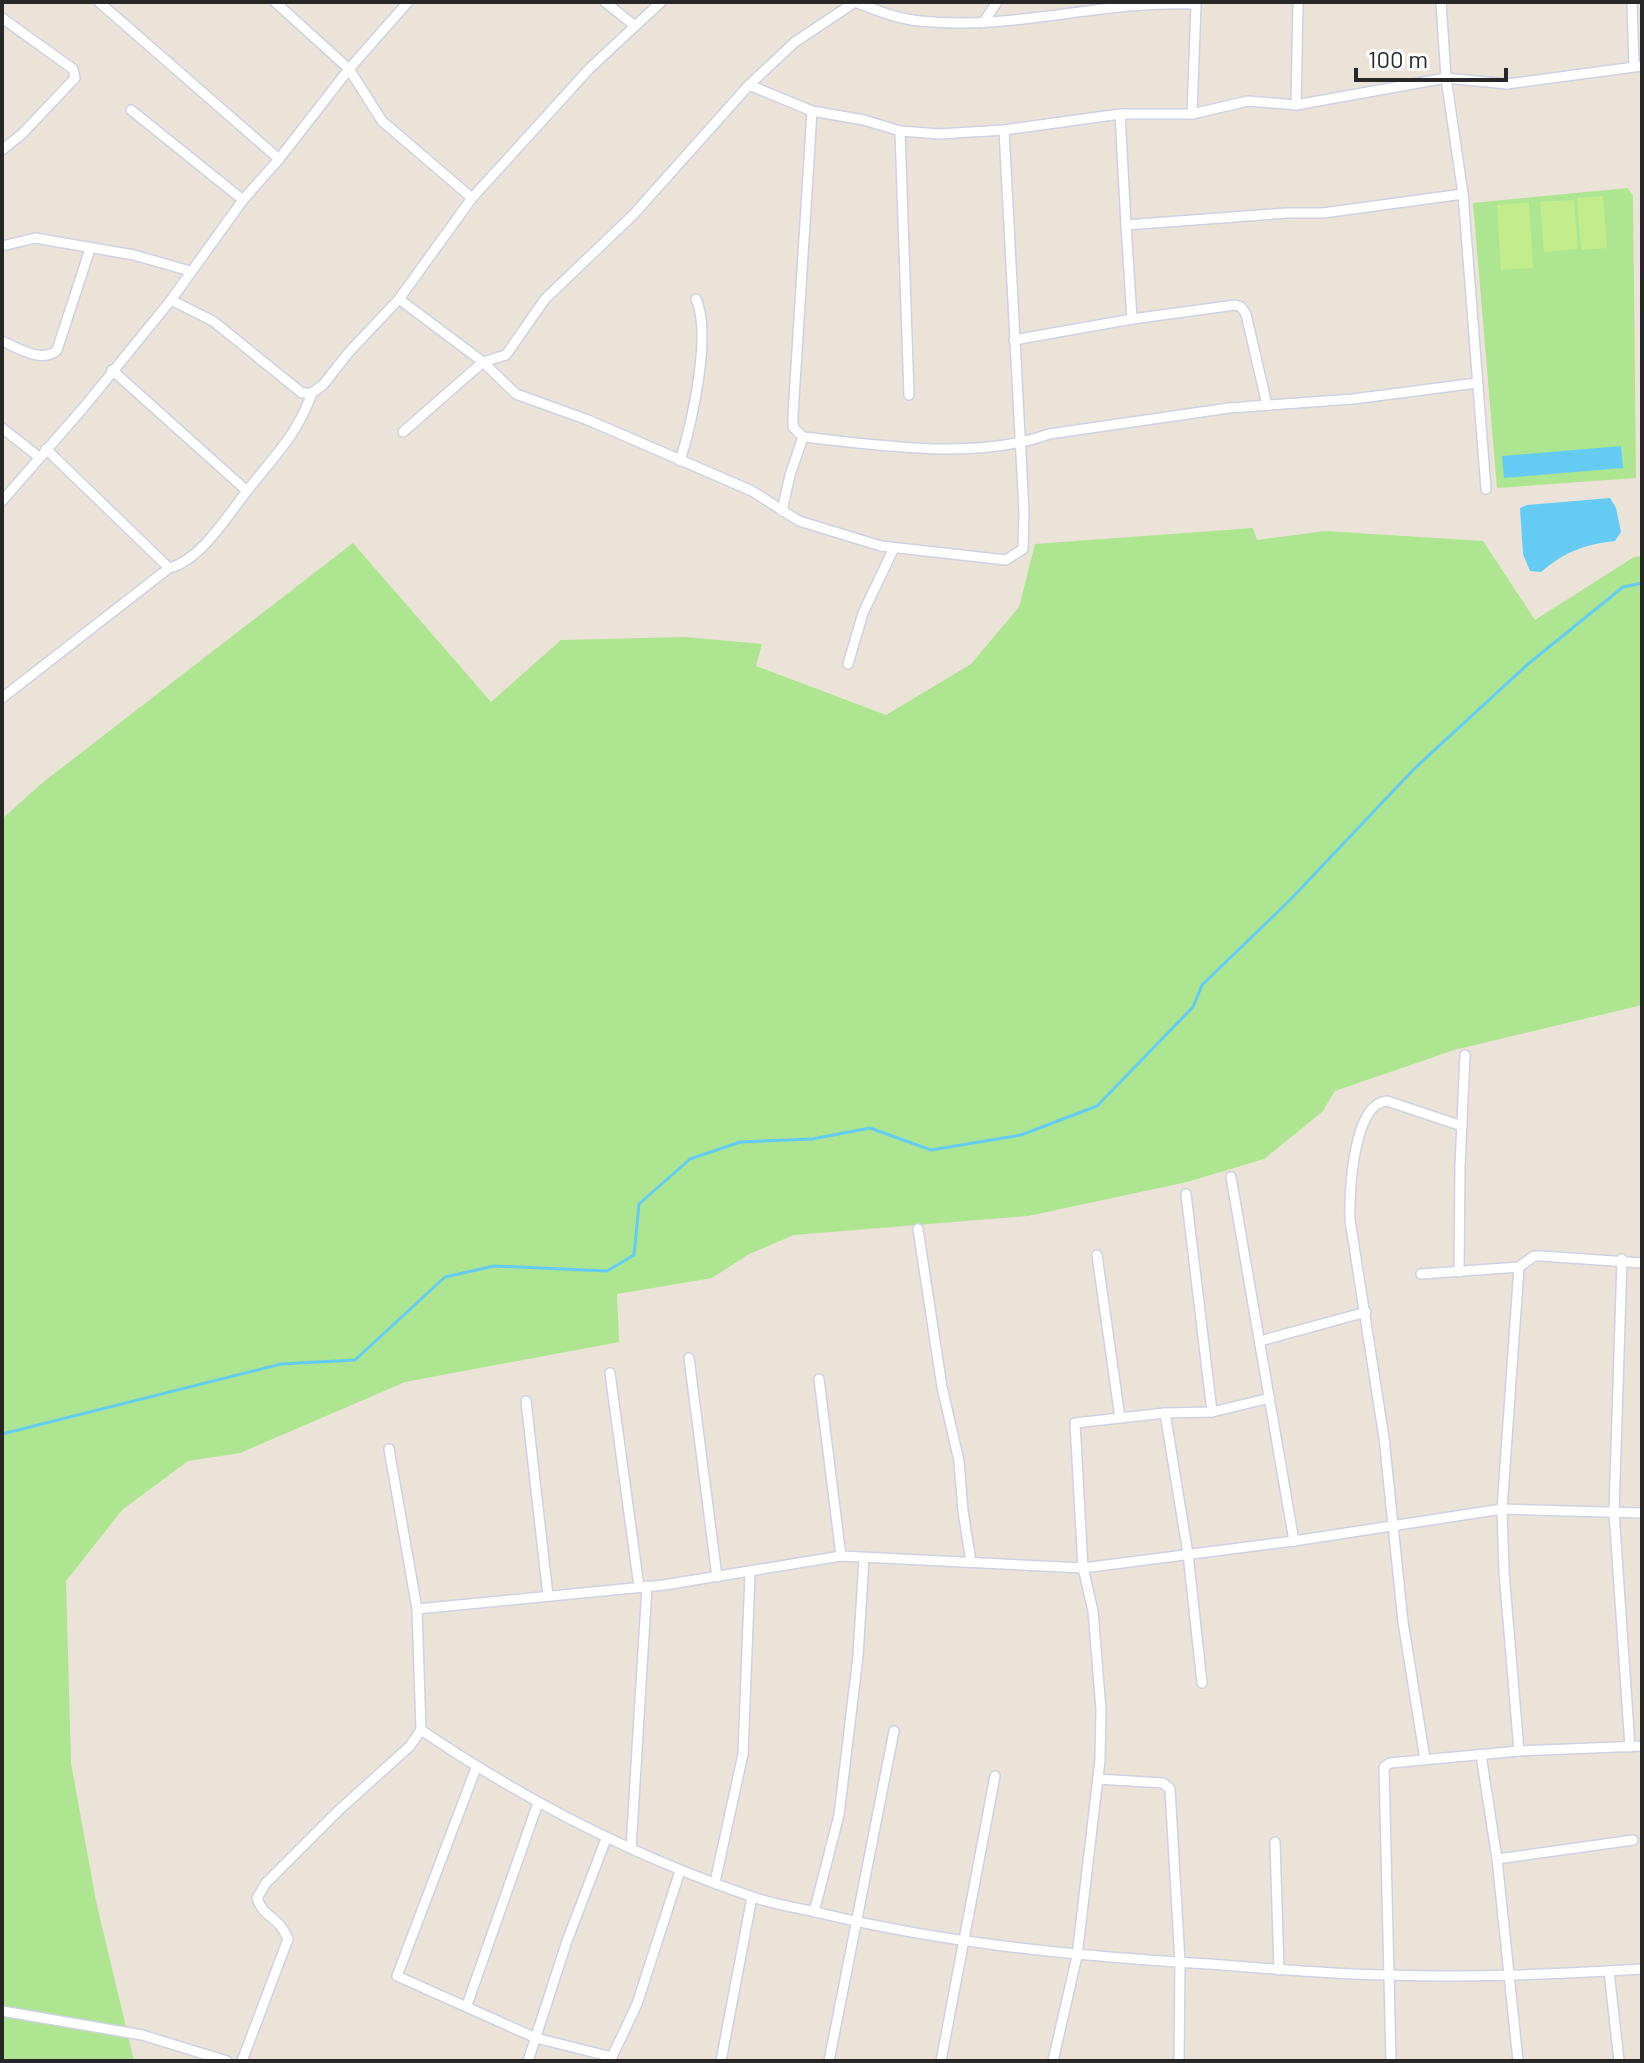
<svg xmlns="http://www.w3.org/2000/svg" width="1644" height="2063" font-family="Barlow,sans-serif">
<rect width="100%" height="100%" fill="#ebe3d8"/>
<!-- green -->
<g fill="#ade591">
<polygon points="1628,188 1633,196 1636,478 1497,488 1473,203"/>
<polygon points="1253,528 1257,540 1325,531 1483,541 1535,620 1634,557 1642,556 1642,1005 1454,1050 1335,1091 1322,1112 1264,1159 1187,1182 1028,1216 794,1235 749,1254 712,1278 617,1294 619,1342 405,1382 240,1453 188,1461 122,1510 66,1581 71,1763 96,1901 134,2061 2,2061 2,819 42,783 353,543 491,702 561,640 685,637 762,644 756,666 886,715 971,664 1019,607 1035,544"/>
</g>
<!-- pitch -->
<g fill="#c3ed8c">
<polygon points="1603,196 1607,248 1581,250 1577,198"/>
<polygon points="1574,200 1578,249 1544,252 1540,202"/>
<polygon points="1529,202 1533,268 1501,270 1497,205"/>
</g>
<!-- water -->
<g fill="#64ccf4">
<polygon points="1621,446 1623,468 1504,478 1502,456"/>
<path d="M 1610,498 L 1616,508 L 1621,532 L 1615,541 C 1583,545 1566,551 1541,572 L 1530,571 L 1523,554 L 1520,508 L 1527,505 Z"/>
</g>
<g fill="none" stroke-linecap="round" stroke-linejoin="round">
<!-- stream -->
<polyline stroke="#64ccf4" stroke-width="3" points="2,1434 281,1364 355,1360 445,1277 494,1266 607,1271 634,1255 639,1204 690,1159 740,1142 812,1139 870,1128 931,1150 1021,1135 1097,1106 1193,1007 1202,985 1289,901 1414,769 1528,664 1623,587 1642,583"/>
<defs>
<g id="minor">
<polyline points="275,2 349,69 382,121 472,198"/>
<polyline points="605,2 635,26"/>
<path d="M 855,2 C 876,10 897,19 920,21 C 1012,31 1103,0 1196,4 L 1192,114"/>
<polyline points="1441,2 1446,78 1463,194 1486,489"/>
<polyline points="1632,2 1634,66"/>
<polyline points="2,18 73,69 75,78 22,134 2,150"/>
<polyline points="983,23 997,2"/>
<polyline points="749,85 812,111 864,120 900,131 939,134 1004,130 1120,114 1192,114 1248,101 1296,105 1446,78 1507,84 1642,66"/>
<polyline points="1296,105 1298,2"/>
<polyline points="131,110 243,200"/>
<path d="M 812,111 L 793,415 L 793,427 L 803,437 C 880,445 975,461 1049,434 L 1229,408 L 1353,399 L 1477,383"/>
<polyline points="1120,114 1126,225"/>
<polyline points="900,131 909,395"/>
<polyline points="279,159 349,69 408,2"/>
<polyline points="2,246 35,238 134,255 190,271"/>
<polyline points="399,299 483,362 506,355 545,299 633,215 749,85 795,42 855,2"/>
<polyline points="171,300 213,321 302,393 312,393 323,385 349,352 399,299 472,198 590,68 661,2"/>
<polyline points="1132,319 1235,305 1241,307 1246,314 1267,405"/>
<polyline points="1014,340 1132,319 1126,225 1287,213 1323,213 1463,194"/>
<path d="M 2,341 C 18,348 42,364 57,350 L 90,249"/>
<polyline points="112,370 247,491"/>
<polyline points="2,428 39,457"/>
<polyline points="403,432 483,362 516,394 588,420 752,491 799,521 881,546 1006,560 1023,549 1024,512 1004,130"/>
<path d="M 46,449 L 169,568 C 201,560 227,516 247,491 C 274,456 296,437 312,393"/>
<path d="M 680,461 C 692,423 712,334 696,299"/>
<polyline points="2,501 84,407 171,300 243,200 279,159 99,2"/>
<polyline points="782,511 790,475 803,437"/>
<polyline points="848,664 863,613 894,548"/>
<polyline points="2,698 169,568"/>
<polyline points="1231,1177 1294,1541"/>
<polyline points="1186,1194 1212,1412"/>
<polyline points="918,1229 942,1387 959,1461 963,1511 971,1562"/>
<polyline points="1097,1255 1120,1418"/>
<polyline points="1622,1259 1614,1512 1630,1747"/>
<polyline points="1459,1272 1460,1166 1465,1055"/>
<polyline points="1421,1274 1519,1267"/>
<polyline points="1260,1341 1366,1312"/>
<polyline points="689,1358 717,1577"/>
<polyline points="610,1373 639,1587"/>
<polyline points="819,1379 841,1556"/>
<polyline points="526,1401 548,1596"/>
<polyline points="1165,1413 1188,1554 1202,1683"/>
<polyline points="417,1609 664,1585 841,1556 1083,1568 1075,1423 1165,1413 1212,1412 1270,1398"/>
<path d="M 421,1730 C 524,1800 633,1856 750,1896 C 774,1905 800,1908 824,1914 C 941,1942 1058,1954 1177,1962 C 1247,1966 1317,1974 1387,1975 C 1472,1978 1557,1974 1642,1969"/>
<polyline points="1519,1751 1504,1572 1502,1509 1519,1267 1534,1256 1542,1256 1642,1263"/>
<polyline points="1481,1755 1497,1859 1518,2061"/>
<path d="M 1425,1759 L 1403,1622 L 1384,1438 L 1350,1220 C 1349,1193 1353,1103 1387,1101 L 1462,1126"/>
<polyline points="476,1768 397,1976 536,2038 612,2057"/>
<polyline points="1098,1779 1163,1783 1170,1789 1180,1962 1179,2061"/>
<polyline points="1275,1842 1279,1970"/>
<polyline points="631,1848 647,1586"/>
<polyline points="1497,1859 1633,1840"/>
<polyline points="715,1882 743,1754 750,1573"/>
<polyline points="814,1912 839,1815 858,1656 864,1558"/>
<polyline points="1609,1971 1619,2061"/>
<polyline points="467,2005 538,1803"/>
<polyline points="2,2011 142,2035 227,2061"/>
<polyline points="611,2059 637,2004 680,1871"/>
<path d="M 242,2061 L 288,1939 C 279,1916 263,1918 257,1898 L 266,1883 L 338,1811 L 410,1746 L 421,1730 L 417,1609 L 389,1449"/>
<polyline points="528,2061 567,1941 606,1839"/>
<polyline points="721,2061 752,1897"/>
<polyline points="829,2061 894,1731"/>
<polyline points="941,2061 995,1776"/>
<polyline points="1053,2061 1077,1956 1100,1760 1101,1710 1093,1611 1083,1568 1294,1541 1502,1509 1642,1513"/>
<polyline points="1391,2061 1384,1767 1390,1763 1519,1751 1642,1746"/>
</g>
</defs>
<!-- minor casing -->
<use href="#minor" stroke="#cdd1e2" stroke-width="12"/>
<!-- minor -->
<use href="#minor" stroke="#fff" stroke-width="9"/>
</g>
<!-- border -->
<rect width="1644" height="2063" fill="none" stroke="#272727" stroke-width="8"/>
<!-- scale -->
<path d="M1356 68v12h150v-12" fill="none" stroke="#272727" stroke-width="4"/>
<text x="1368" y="68" font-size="24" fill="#272727" stroke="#ffffff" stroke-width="6" paint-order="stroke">100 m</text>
</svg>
